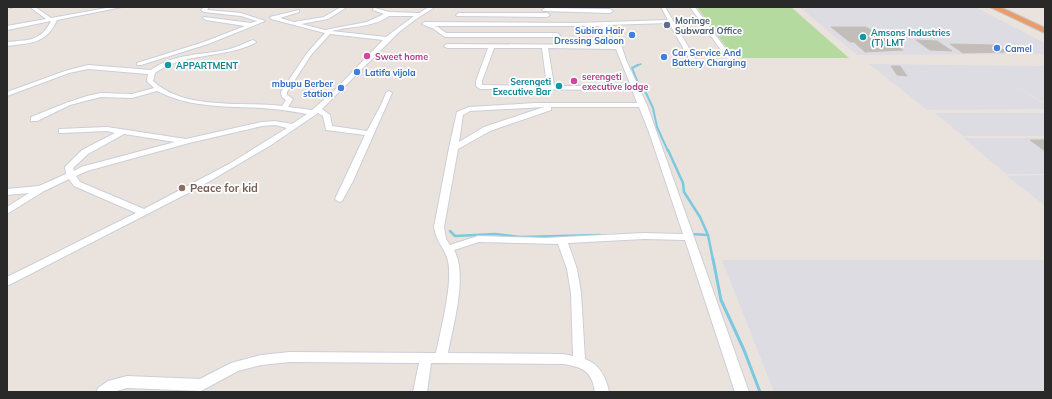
<svg xmlns="http://www.w3.org/2000/svg" width="1052" height="399" font-family="Mulish,sans-serif">
<rect width="100%" height="100%" fill="#eae3dd"/>
<!-- industrial -->
<g fill="#dedce3">
<polygon points="799,7 975,7 1045,43 1045,54 857,55"/>
<polygon points="869,64 1045,66 1045,103 1007,81 1045,104 1045,109 927,110"/>
<polygon points="935,113 1045,113 1045,136 963,136"/>
<polygon points="963,138 1045,138 1045,174 1006,174"/>
<polygon points="1045,175 1045,206 1007,176"/>
<polygon points="722,260 1045,260 1045,392 774,392"/>
</g>
<!-- green -->
<polygon fill="#b5da9f" points="697,7 791,7 849,58 734,58"/>
<g fill="none" stroke-linecap="round" stroke-linejoin="round">
<!-- stream-far3 -->
<polyline stroke="#7cc9df" stroke-width="1.5" points="636,66 641,64"/>
<!-- stream-far2 -->
<polyline stroke="#7cc9df" stroke-width="2" points="638,65 632,68 638,83 646,93 653,108 657,127 668,151"/>
<!-- stream-far1 -->
<g stroke="#7cc9df" stroke-width="2.5">
<polyline points="668,150 683,183 684,192 700,217 708,235 713,260"/>
<polyline points="450,231 455,236 495,234 520,237 600,235"/>
<polyline points="691,234 708,235"/>
</g>
<!-- stream -->
<polyline stroke="#7cc9df" stroke-width="3" points="713,259 721,300 744,350 760,392"/>
</g>
<!-- building -->
<g fill="#c2bdb9" stroke="#c5bfb7">
<polygon points="831,27 866,27 903,50 865,52 854,42 850,42"/>
<polygon points="916,40 937,41 952,51 930,50"/>
<polygon points="950,44 995,45 1008,52 963,53"/>
<polygon points="891,66 900,66 907,76 897,75"/>
<polygon points="1030,140 1045,140 1045,151"/>
</g>
<g fill="none" stroke-linecap="round" stroke-linejoin="round">
<defs>
<g id="minor">
<polygon points="7,7 14,7 7,9"/>
<path d="M 30,7 L 35,7 L 51,18 L 112,7 L 122,7 L 57,20 C 46,44 31,43 7,46 L 7,42 C 27,40 41,42 51,21 L 7,30 L 7,26 L 46,19 Z"/>
<polygon points="204,7 209,7 207,10 241,13 265,21 208,44 141,65 137,65 137,63 204,42 245,26 206,20 203,18 204,17 251,23 257,21 241,16 204,12 201,10"/>
<path d="M 341,7 L 347,7 L 328,19 L 301,24 L 325,30 L 367,22 L 384,14 L 373,10 L 373,9 L 375,8 L 389,12 L 419,13 L 429,7 L 435,7 L 416,19 L 399,32 L 322,109 L 330,115 L 332,126 L 367,131 L 381,105 L 386,93 L 389,91 L 392,93 L 353,181 L 342,201 L 339,202 L 335,199 L 365,135 L 326,130 L 323,116 L 318,113 L 271,145 L 198,188 L 7,286 L 7,277 L 136,213 L 74,186 L 69,179 L 44,191 L 7,214 L 7,207 L 29,193 L 7,195 L 7,189 L 39,186 L 66,174 L 65,167 L 82,150 L 115,133 L 107,131 L 62,133 L 59,133 L 59,129 L 107,127 L 186,139 L 262,122 L 275,121 L 292,124 L 307,114 C 292,111 277,109 262,108 C 226,106 190,108 157,91 L 132,98 L 101,97 L 89,100 L 70,105 L 37,121 L 31,121 L 31,117 L 66,103 L 87,96 L 101,93 L 132,94 L 154,88 L 147,81 L 148,74 L 88,69 L 69,73 L 7,96 L 7,92 L 65,71 L 88,65 L 151,70 C 173,54 200,55 226,50 C 236,48 244,43 253,40 L 256,42 L 255,43 C 223,59 183,52 155,73 L 153,81 C 185,111 242,101 282,106 L 286,100 L 282,97 L 281,92 L 307,53 L 325,33 L 271,19 L 270,17 L 299,10 L 299,12 L 280,18 L 294,22 L 324,17 ZM 389,16 L 414,16 L 386,37 L 331,31 C 350,26 372,28 389,16 ZM 330,34 L 383,40 L 334,91 L 312,110 L 288,107 L 293,99 L 287,95 L 287,92 L 311,55 ZM 275,125 L 287,128 L 229,164 L 144,209 L 80,182 L 76,176 L 87,171 L 189,143 L 262,126 ZM 124,134 L 175,142 L 81,167 L 74,171 L 73,168 L 88,154 Z"/>
<path d="M 661,7 L 665,7 L 696,60 L 695,61 L 690,60 L 669,23 L 606,25 L 617,32 L 626,60 L 647,105 L 749,392 L 735,392 L 685,240 L 644,239 L 568,243 L 577,269 L 581,293 L 585,359 C 600,365 606,377 609,392 L 595,392 C 592,371 583,367 563,364 L 431,363 L 427,392 L 413,392 L 419,363 L 290,362 L 261,365 L 238,371 L 201,391 L 127,388 L 113,392 L 96,392 L 98,388 L 108,381 L 127,376 L 200,379 L 231,363 L 261,355 L 290,352 L 436,353 C 441,329 453,283 448,261 C 445,248 436,242 434,227 L 449,148 L 457,112 L 469,107 L 535,103 L 637,103 L 632,90 L 480,89 L 476,86 L 476,81 L 488,48 L 447,48 L 444,46 L 447,44 L 615,45 L 612,33 L 598,26 L 434,26 L 438,27 L 446,33 L 557,33 L 560,35 L 557,37 L 445,37 L 434,29 L 422,24 L 425,22 L 577,23 L 668,20 ZM 494,48 L 542,48 L 547,86 L 482,85 L 482,81 ZM 548,48 L 616,49 L 631,86 L 554,86 ZM 544,107 L 484,127 L 459,142 L 463,115 L 470,111 ZM 551,107 L 639,107 L 649,132 L 683,234 L 644,233 L 545,238 L 478,236 L 450,245 L 446,239 L 444,227 L 458,149 L 490,131 L 551,110 ZM 479,242 L 558,244 L 567,269 L 571,293 L 573,356 L 563,354 L 448,353 C 453,326 468,275 454,250 Z"/>
<polygon points="690,7 695,7 733,59 733,61 729,61"/>
<polygon points="545,8 610,9 613,11 610,13 543,11 542,10"/>
<polygon points="459,13 547,13 550,15 547,17 457,16 456,15"/>
</g>
<polygon id="highway" points="990,7 1000,7 1045,28 1045,33"/>
</defs>
<!-- minor casing -->
<use href="#minor" stroke="#cbced9" stroke-width="2"/>
<!-- highway casing -->
<use href="#highway" stroke="#c3c3c3" stroke-width="2"/>
<!-- minor -->
<use href="#minor" fill="#fff" fill-rule="evenodd"/>
<!-- highway -->
<use href="#highway" fill="#ea9b67" fill-rule="evenodd"/>
</g>
<!-- markers -->
<circle fill="#5c6f8a" stroke="#fff" stroke-width="1.5" cx="667" cy="25" r="4"/>
<g fill="#3f7fe0" stroke="#fff" stroke-width="1.5">
<circle cx="632" cy="35" r="4"/>
<circle cx="997" cy="48" r="4"/>
<circle cx="664" cy="57" r="4"/>
<circle cx="357" cy="72" r="4"/>
<circle cx="341" cy="88" r="4"/>
</g>
<g fill="#0f9aa8" stroke="#fff" stroke-width="1.5">
<circle cx="863" cy="37" r="4"/>
<circle cx="168" cy="65" r="4"/>
<circle cx="559" cy="86" r="4"/>
</g>
<g fill="#d1479c" stroke="#fff" stroke-width="1.5">
<circle cx="367" cy="56" r="4"/>
<circle cx="574" cy="81" r="4"/>
</g>
<circle fill="#8d6e63" stroke="#fff" stroke-width="1.5" cx="182" cy="188" r="4"/>
<g text-anchor="middle" dominant-baseline="central" stroke-width="3.5" stroke-linejoin="round" paint-order="stroke">
<!-- far-service labels -->
<g font-size="9" font-weight="bold" fill="#4e5e75" stroke="#fff" text-anchor="start">
<text x="675" y="20">Moringe<tspan x="675" dy="10">Subward Office</tspan></text>
</g>
<!-- far-shop labels -->
<g font-size="9" font-weight="bold" fill="#366cbe" stroke="#fff" text-anchor="start">
<text x="624" y="30" text-anchor="end">Subira Hair<tspan x="624" dy="10">Dressing Saloon</tspan></text>
<text x="1005" y="48">Camel</text>
<text x="672" y="52">Car Service And<tspan x="672" dy="10">Battery Charging</tspan></text>
<text x="365" y="72">Latifa vijola</text>
<text x="333" y="83" text-anchor="end">mbupu Berber<tspan x="333" dy="10">station</tspan></text>
</g>
<!-- far-culture labels -->
<g font-size="9" font-weight="bold" fill="#0d838f" stroke="#fff" text-anchor="start">
<text x="871" y="32">Amsons Industries<tspan x="871" dy="10">(T) LMT</tspan></text>
<text x="176" y="65">APPARTMENT</text>
<text x="551" y="81" text-anchor="end">Serengeti<tspan x="551" dy="10">Executive Bar</tspan></text>
</g>
<!-- far-hotel labels -->
<g font-size="9" font-weight="bold" fill="#b23c85" stroke="#fff" text-anchor="start">
<text x="375" y="56">Sweet home</text>
<text x="582" y="76">serengeti<tspan x="582" dy="10">executive lodge</tspan></text>
</g>
<!-- education labels -->
<g font-size="11" font-weight="bold" fill="#785e54" stroke="#fff" text-anchor="start">
<text x="190" y="188">Peace for kid</text>
</g>
</g>
<!-- border -->
<rect width="1052" height="399" fill="none" stroke="#292929" stroke-width="16"/>
</svg>
